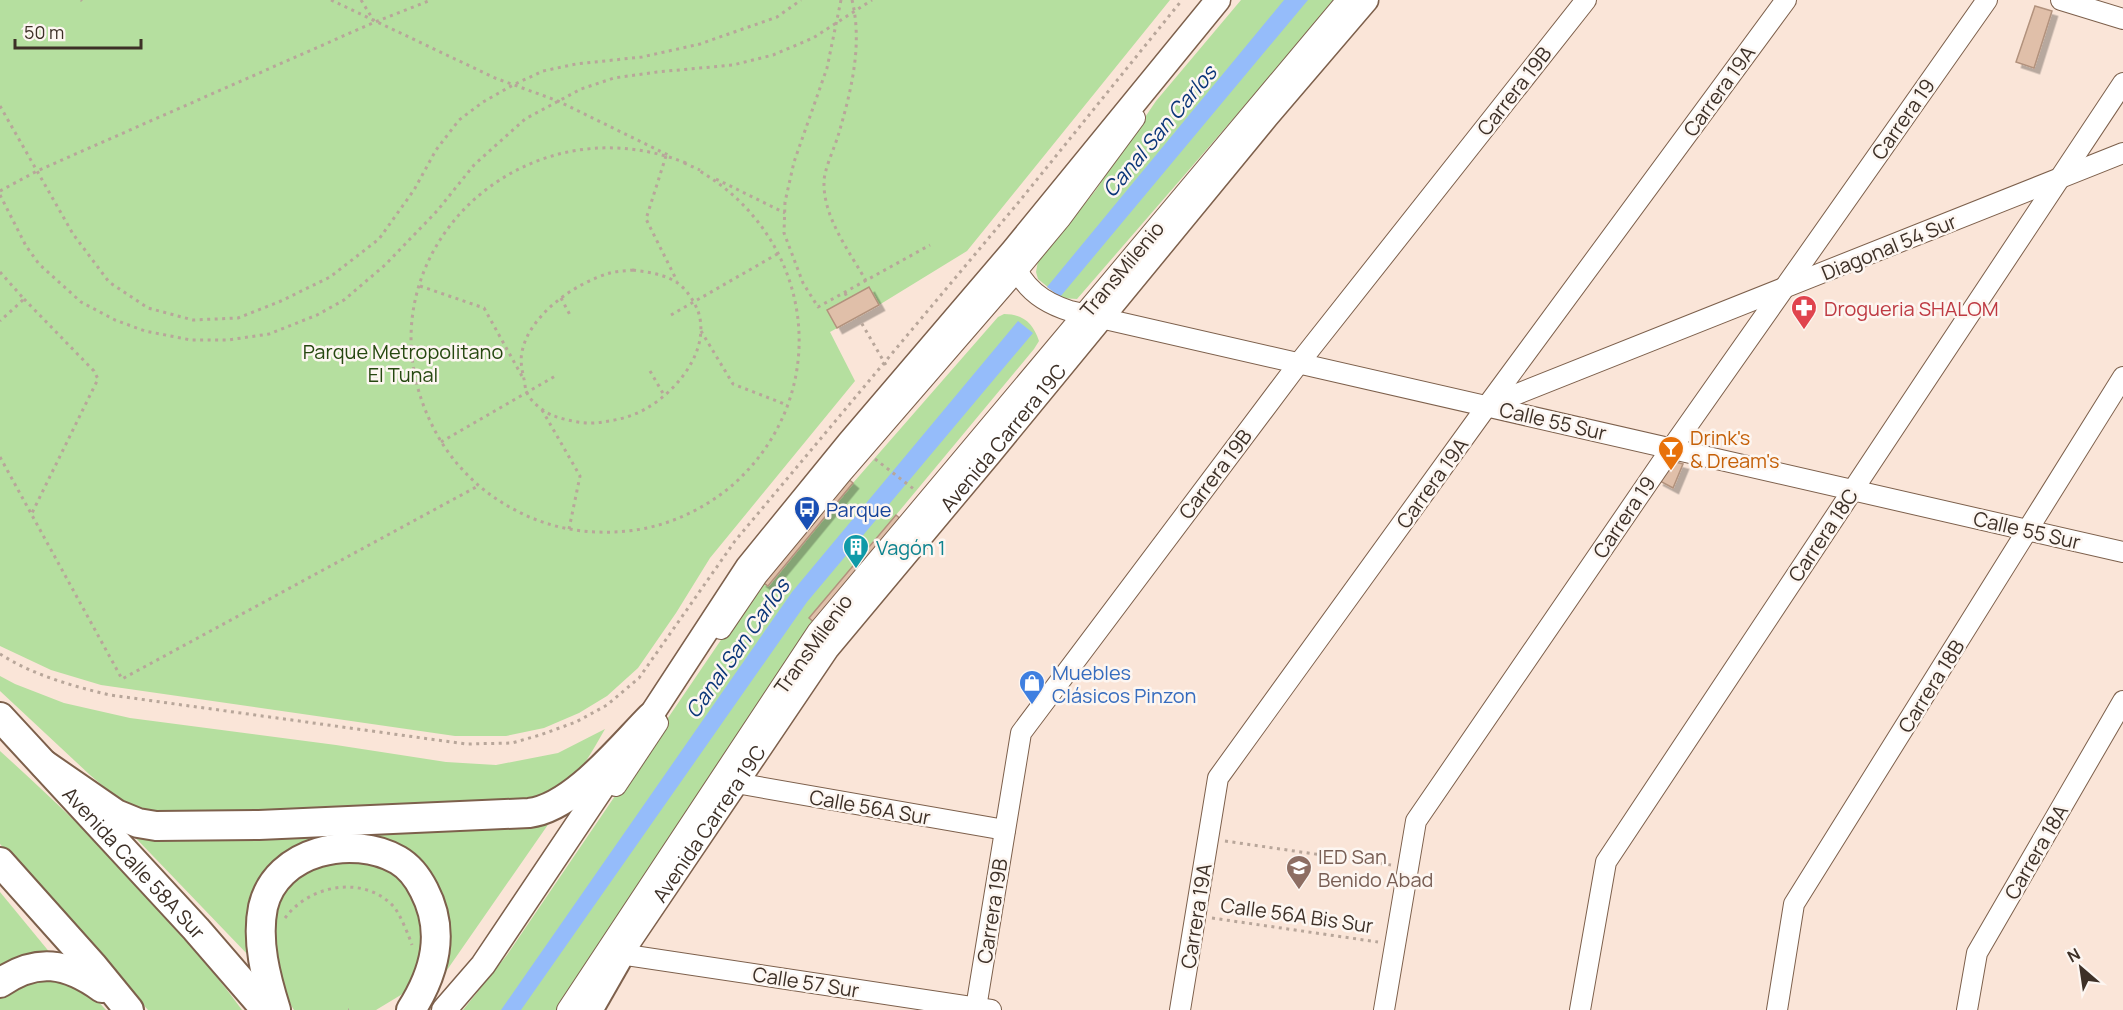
<svg xmlns="http://www.w3.org/2000/svg" width="2123" height="1010" font-family="Manrope,sans-serif">
<defs>
<filter id="shadow"><feDropShadow dx="5.5" dy="5.5" stdDeviation="0" flood-color="#0004"/></filter>
</defs>
<rect width="100%" height="100%" fill="#fae5d8"/>
<!-- green -->
<g fill="#b5df9f">
<polygon points="0,0 1170,0 967,251 879,305 830,332 855,381 710,558 676,613 638,668 607,696 579,713 544,728 506,736 455,736 101,685 51,670 0,646"/>
<polygon points="1241,0 1336,0 1077,299 1061,298 1038,279 1036,272 1038,261 1095,191 1156,101"/>
<path d="M 1004,314 C 1023,314 1033,323 1039,341 L 1034,349 L 896,515 L 817,625 L 559,1010 L 463,1010 L 507,955 L 761,581 L 769,586 L 853,483 L 998,317 Z"/>
<path d="M 0,676 L 15,684 L 64,703 L 130,718 L 336,745 L 446,762 L 496,765 L 558,753 L 605,729 C 576,780 568,794 509,804 L 148,815 L 123,803 L 90,775 L 0,691 Z"/>
<path d="M 0,751 C 87,830 173,915 242,1010 L 148,1010 L 84,937 L 0,844 Z"/>
<polygon points="554,816 438,983 413,861 294,852 250,957 128,830"/>
<path d="M 360,855 L 406,875 L 428,927 L 419,984 L 376,1010 L 294,1010 C 283,994 268,935 272,916 C 275,900 286,878 302,871 C 319,863 342,860 360,855 Z"/>
<polygon points="0,892 51,954 0,967"/>
<polygon points="33,974 79,981 106,1010 0,1010 0,993"/>
</g>
<!-- water -->
<g fill="#95bcfa">
<polygon points="1284,0 1308,0 1060,297 1047,287"/>
<polygon points="1018,321 1033,333 807,602 521,1010 501,1010 792,592"/>
</g>
<!-- building -->
<g fill="#e0bfa9" stroke="#b2927d" stroke-width="1.5" filter="url(#shadow)">
<polygon points="2035,6 2052,11 2034,68 2016,62"/>
<polygon points="869,287 879,305 837,328 827,310"/>
<polygon points="1676,462 1683,464 1673,488 1658,480 1667,464"/>
<polygon points="846,477 853,483 768,586 761,581"/>
<polygon points="896,515 904,522 817,625 809,618"/>
</g>
<g fill="none" stroke-linecap="round" stroke-linejoin="round">
<defs>
<g id="minor">
<polyline points="2061,0 2123,19"/>
<path d="M 1014,262 C 1023,289 1044,303 1070,311 L 2123,552"/>
<polyline points="1487,406 2123,153"/>
<polyline points="721,629 757,576 843,472 1017,271 1061,218 1135,118"/>
<polyline points="736,783 1005,830"/>
<polyline points="616,786 658,723"/>
<polyline points="620,954 991,1010"/>
<polyline points="976,1008 1021,733 1299,363 1586,0"/>
<polyline points="567,1010 817,632 1347,0"/>
<polyline points="1180,1010 1218,778 1487,406 1786,0"/>
<polyline points="1384,1010 1416,821 1671,449 1987,0"/>
<polyline points="1580,1010 1606,862 2123,83"/>
<polyline points="1777,1010 1794,904 2123,377"/>
<polyline points="1967,1010 1977,953 2123,701"/>
</g>
<g id="major">
<polyline points="640,732 748,567 849,443 1013,251 1218,0"/>
<path id="s1" d="M 610,969 L 827,648 L 990,453 L 1266,117 L 1366,0"/>
<polyline points="444,1010 483,965 620,761"/>
</g>
<g id="highway">
<path id="s2" d="M 0,717 L 196,929 L 266,1010"/>
<path d="M 45,765 L 116,814 L 138,823 L 156,826 L 259,825 L 529,813 C 573,808 621,747 651,717"/>
<polyline points="0,862 93,966 129,1010"/>
<path d="M 0,983 C 37,957 67,963 102,988"/>
<path d="M 276,1010 C 266,978 256,941 263,907 C 276,850 353,834 398,860 C 410,867 418,878 424,890 C 446,932 435,972 411,1010"/>
<polyline points="588,1010 620,954"/>
</g>
</defs>
<!-- minor casing -->
<use href="#minor" stroke="#7d604c" stroke-width="22"/>
<!-- major casing -->
<use href="#major" stroke="#7d604c" stroke-width="27"/>
<!-- highway casing -->
<use href="#highway" stroke="#7d604c" stroke-width="32"/>
<!-- path -->
<g stroke="#b8a69a" stroke-width="3" stroke-dasharray="3 4.5" stroke-linecap="butt">
<polyline points="81,0 82,1"/>
<polyline points="331,0 495,78 558,101 670,156"/>
<polyline points="361,0 374,21"/>
<polyline points="841,0 827,68 794,162 785,202 784,233 803,283 818,307 930,245"/>
<path d="M 852,0 C 863,45 851,92 838,136 C 834,149 823,172 824,184 C 824,219 850,252 866,281"/>
<polyline points="0,106 73,234 109,282 148,308 193,320 238,318 281,301 330,277 379,239 414,190 436,150 459,120 483,102 513,85 543,71 576,64 642,57 700,44 777,17 801,0"/>
<polyline points="666,156 646,219 677,281"/>
<polyline points="684,163 700,170"/>
<path d="M 686,163 C 517,96 350,263 433,427 C 451,463 481,493 517,511 C 551,529 589,535 628,531 C 667,527 706,509 736,482 C 835,390 814,237 698,170"/>
<polyline points="716,179 785,213"/>
<polyline points="0,191 37,171 375,22 431,0"/>
<polyline points="0,195 26,246 39,264 81,302 115,320 145,331 191,340 228,340 269,334 317,315 344,300 385,265 437,211 474,165 525,119 581,89 614,78 657,72 733,65 773,55 813,38 872,0"/>
<path d="M 633,270 C 648,272 663,274 676,282 C 686,288 694,301 698,311 C 711,349 678,390 647,408 C 634,416 618,420 603,422 C 587,425 569,421 554,416 C 545,413 531,402 527,393 C 525,389 525,383 524,379 C 522,370 520,361 522,352 C 529,315 575,283 610,273 C 617,271 625,271 633,270 Z"/>
<polyline points="0,272 24,299 0,321"/>
<polyline points="420,286 484,308 523,378"/>
<polyline points="845,293 848,299"/>
<polyline points="561,298 570,315"/>
<polyline points="24,299 94,371 98,379 32,513"/>
<polyline points="671,315 779,253"/>
<polyline points="858,317 887,367"/>
<polyline points="701,331 733,384 787,405"/>
<polyline points="650,371 664,395"/>
<polyline points="542,410 580,476 569,529"/>
<polyline points="441,442 557,375"/>
<polyline points="0,457 122,679 478,486"/>
<polyline points="875,459 915,490"/>
<path d="M 0,654 C 33,675 72,686 110,695 L 466,744 L 512,743 L 540,735 L 576,722 L 607,705 L 639,678 L 735,541 L 1018,203 L 1182,0"/>
<polyline points="1225,841 1391,865"/>
<path d="M 285,918 C 309,885 364,874 394,907 C 400,914 409,936 412,945"/>
<polyline points="1212,918 1378,942"/>
<polyline points="348,1010 349,1010"/>
</g>
<!-- minor -->
<use href="#minor" stroke="#fff" stroke-width="20"/>
<!-- major -->
<use href="#major" stroke="#fff" stroke-width="24"/>
<!-- highway -->
<use href="#highway" stroke="#fff" stroke-width="28"/>
</g>
<!-- icons -->
<defs>
<symbol id="pharmacy-pin" viewBox="-11 -11 22 30"><path d="M0 17L-7.5 6A9.5 9.5 0 1 1 7.5 6Z" fill="#e0444e" stroke="#fdf6f1"/><path d="M-2-6h4v4h4v4h-4v4h-4v-4h-4v-4h4Z" fill="#fff"/></symbol>
<symbol id="bar-pin" viewBox="-11 -11 22 30"><path d="M0 17L-7.5 6A9.5 9.5 0 1 1 7.5 6Z" fill="#e8710a" stroke="#fdf6f1"/><path d="M-6-5H6L.8 .8V4.5H3.5V6h-7V4.5H-.8V.8Z" fill="#fff"/></symbol>
<symbol id="bus-pin" viewBox="-11 -11 22 30"><path d="M0 17L-7.5 6A9.5 9.5 0 1 1 7.5 6Z" fill="#1a4fb4" stroke="#fdf6f1"/><path d="M-5-6H5V4H4V6H2V4H-2V6H-4V4H-5ZM-3.5-4V0h7V-4ZM-3.5 1.2v1.5H-2V1.2ZM2 1.2v1.5H3.5V1.2Z" fill="#fff"/></symbol>
<symbol id="building-pin" viewBox="-11 -11 22 30"><path d="M0 17L-7.5 6A9.5 9.5 0 1 1 7.5 6Z" fill="#0f9aa8" stroke="#fdf6f1"/><path d="M-4-6H4V6H1V3H-1V6H-4ZM-2.5-4.3h1.7v1.8h-1.7ZM.8-4.3h1.7v1.8H.8ZM-2.5-1h1.7V.8h-1.7ZM.8-1h1.7V.8H.8Z" fill="#fff"/></symbol>
<symbol id="shop-pin" viewBox="-11 -11 22 30"><path d="M0 17L-7.5 6A9.5 9.5 0 1 1 7.5 6Z" fill="#3f7fe0" stroke="#fdf6f1"/><path d="M-5-2.5h2.3a2.7 3.5 0 0 1 5.4 0H5L5.5 6h-11ZM-1.5-2.5h3a1.5 2.3 0 0 0-3 0Z" fill="#fff"/></symbol>
<symbol id="school-pin" viewBox="-11 -11 22 30"><path d="M0 17L-7.5 6A9.5 9.5 0 1 1 7.5 6Z" fill="#8d6e63" stroke="#fdf6f1"/><path d="M0-5L7-2L0 1L-7-2ZM-4 1L0 2.5L4 1V4Q0 6-4 4Z" fill="#fff"/></symbol>
</defs>
<g fill-rule="evenodd">
<use href="#pharmacy-pin" x="1789" y="293" width="30" height="40"/>
<use href="#bar-pin" x="1656" y="434" width="30" height="40"/>
<use href="#bus-pin" x="792" y="494" width="30" height="40"/>
<use href="#building-pin" x="841" y="532" width="30" height="40"/>
<use href="#shop-pin" x="1017" y="668" width="30" height="40"/>
<use href="#school-pin" x="1284" y="853" width="30" height="40"/>
</g>
<g text-anchor="middle" dominant-baseline="central" stroke-width="5" stroke-linejoin="round" paint-order="stroke">
<!-- street labels -->
<g font-size="20" fill="#3d3027" stroke="#fdf6f1">
<text transform="translate(1514 91) rotate(-52)">Carrera 19B</text>
<text transform="translate(1719 91) rotate(-54)">Carrera 19A</text>
<text transform="translate(1903 119) rotate(-55)">Carrera 19</text>
<text transform="translate(1889 247) rotate(-22)">Diagonal 54 Sur</text>
<text transform="translate(1122 269) rotate(-50)">TransMilenio</text>
<text transform="translate(1553 421) rotate(13)">Calle 55 Sur</text>
<text stroke="none"><textPath href="#s1" startOffset="662">Avenida Carrera 19C</textPath></text>
<text transform="translate(1215 474) rotate(-53)">Carrera 19B</text>
<text transform="translate(1432 483) rotate(-54)">Carrera 19A</text>
<text transform="translate(1624 517) rotate(-56)">Carrera 19</text>
<text transform="translate(2027 530) rotate(13)">Calle 55 Sur</text>
<text transform="translate(1823 535) rotate(-56)">Carrera 18C</text>
<text transform="translate(813 644) rotate(-54)">TransMilenio</text>
<text transform="translate(1931 686) rotate(-58)">Carrera 18B</text>
<text transform="translate(870 807) rotate(10)">Calle 56A Sur</text>
<text stroke="none"><textPath href="#s1" startOffset="176">Avenida Carrera 19C</textPath></text>
<text transform="translate(2036 852) rotate(-60)">Carrera 18A</text>
<text stroke="none"><textPath href="#s2" startOffset="198">Avenida Calle 58A Sur</textPath></text>
<text transform="translate(992 911) rotate(-81)">Carrera 19B</text>
<text transform="translate(1297 915) rotate(8)">Calle 56A Bis Sur</text>
<text transform="translate(1196 916) rotate(-81)">Carrera 19A</text>
<text transform="translate(806 982) rotate(9)">Calle 57 Sur</text>
</g>
<!-- health labels -->
<g font-size="20" fill="#be3a42" stroke="#fdf6f1" text-anchor="start">
<text x="1824" y="308">Drogueria SHALOM</text>
</g>
<!-- park labels -->
<g font-size="20" fill="#264810" stroke="#fdf6f1">
<text x="403" y="351">Parque Metropolitano<tspan x="403" dy="23">El Tunal</tspan></text>
</g>
<!-- food labels -->
<g font-size="20" fill="#c56008" stroke="#fdf6f1" text-anchor="start">
<text x="1690" y="437">Drink's<tspan x="1690" dy="23">&amp; Dream's</tspan></text>
</g>
<!-- transit labels -->
<g font-size="20" fill="#164399" stroke="#fdf6f1" text-anchor="start">
<text x="826" y="509">Parque</text>
</g>
<!-- culture labels -->
<g font-size="20" fill="#0d838f" stroke="#fdf6f1" text-anchor="start">
<text x="876" y="547">Vagón 1</text>
</g>
<!-- shop labels -->
<g font-size="20" fill="#366cbe" stroke="#fdf6f1" text-anchor="start">
<text x="1052" y="672">Muebles<tspan x="1052" dy="23">Clásicos Pinzon</tspan></text>
</g>
<!-- education labels -->
<g font-size="20" fill="#785e54" stroke="#fdf6f1" text-anchor="start">
<text x="1318" y="856">IED San<tspan x="1318" dy="23">Benido Abad</tspan></text>
</g>
<!-- water labels -->
<g font-size="21" font-style="italic" fill="#0b3679" stroke="#fdf6f1">
<text transform="translate(1159 131) rotate(-50)">Canal San Carlos</text>
<text transform="translate(737 648) rotate(-55)">Canal San Carlos</text>
</g>
</g>
<!-- north arrow -->
<g transform="translate(2081 968) rotate(331)" stroke="#fdf6f1" stroke-width="4.5" paint-order="stroke">
<path d="M0-4.5L10 22L0 15L-10 22Z" fill="#3d3027"/>
<text y="-9" font-size="16" font-weight="bold" text-anchor="middle" fill="#3d3027">N</text>
</g>
<!-- scale -->
<path d="M15 39v9h126v-9" fill="none" stroke="#3d3027" stroke-width="3"/>
<text x="24" y="39" font-size="18" fill="#3d3027" stroke="#fdf6f1" stroke-width="4.5" paint-order="stroke">50 m</text>
</svg>
